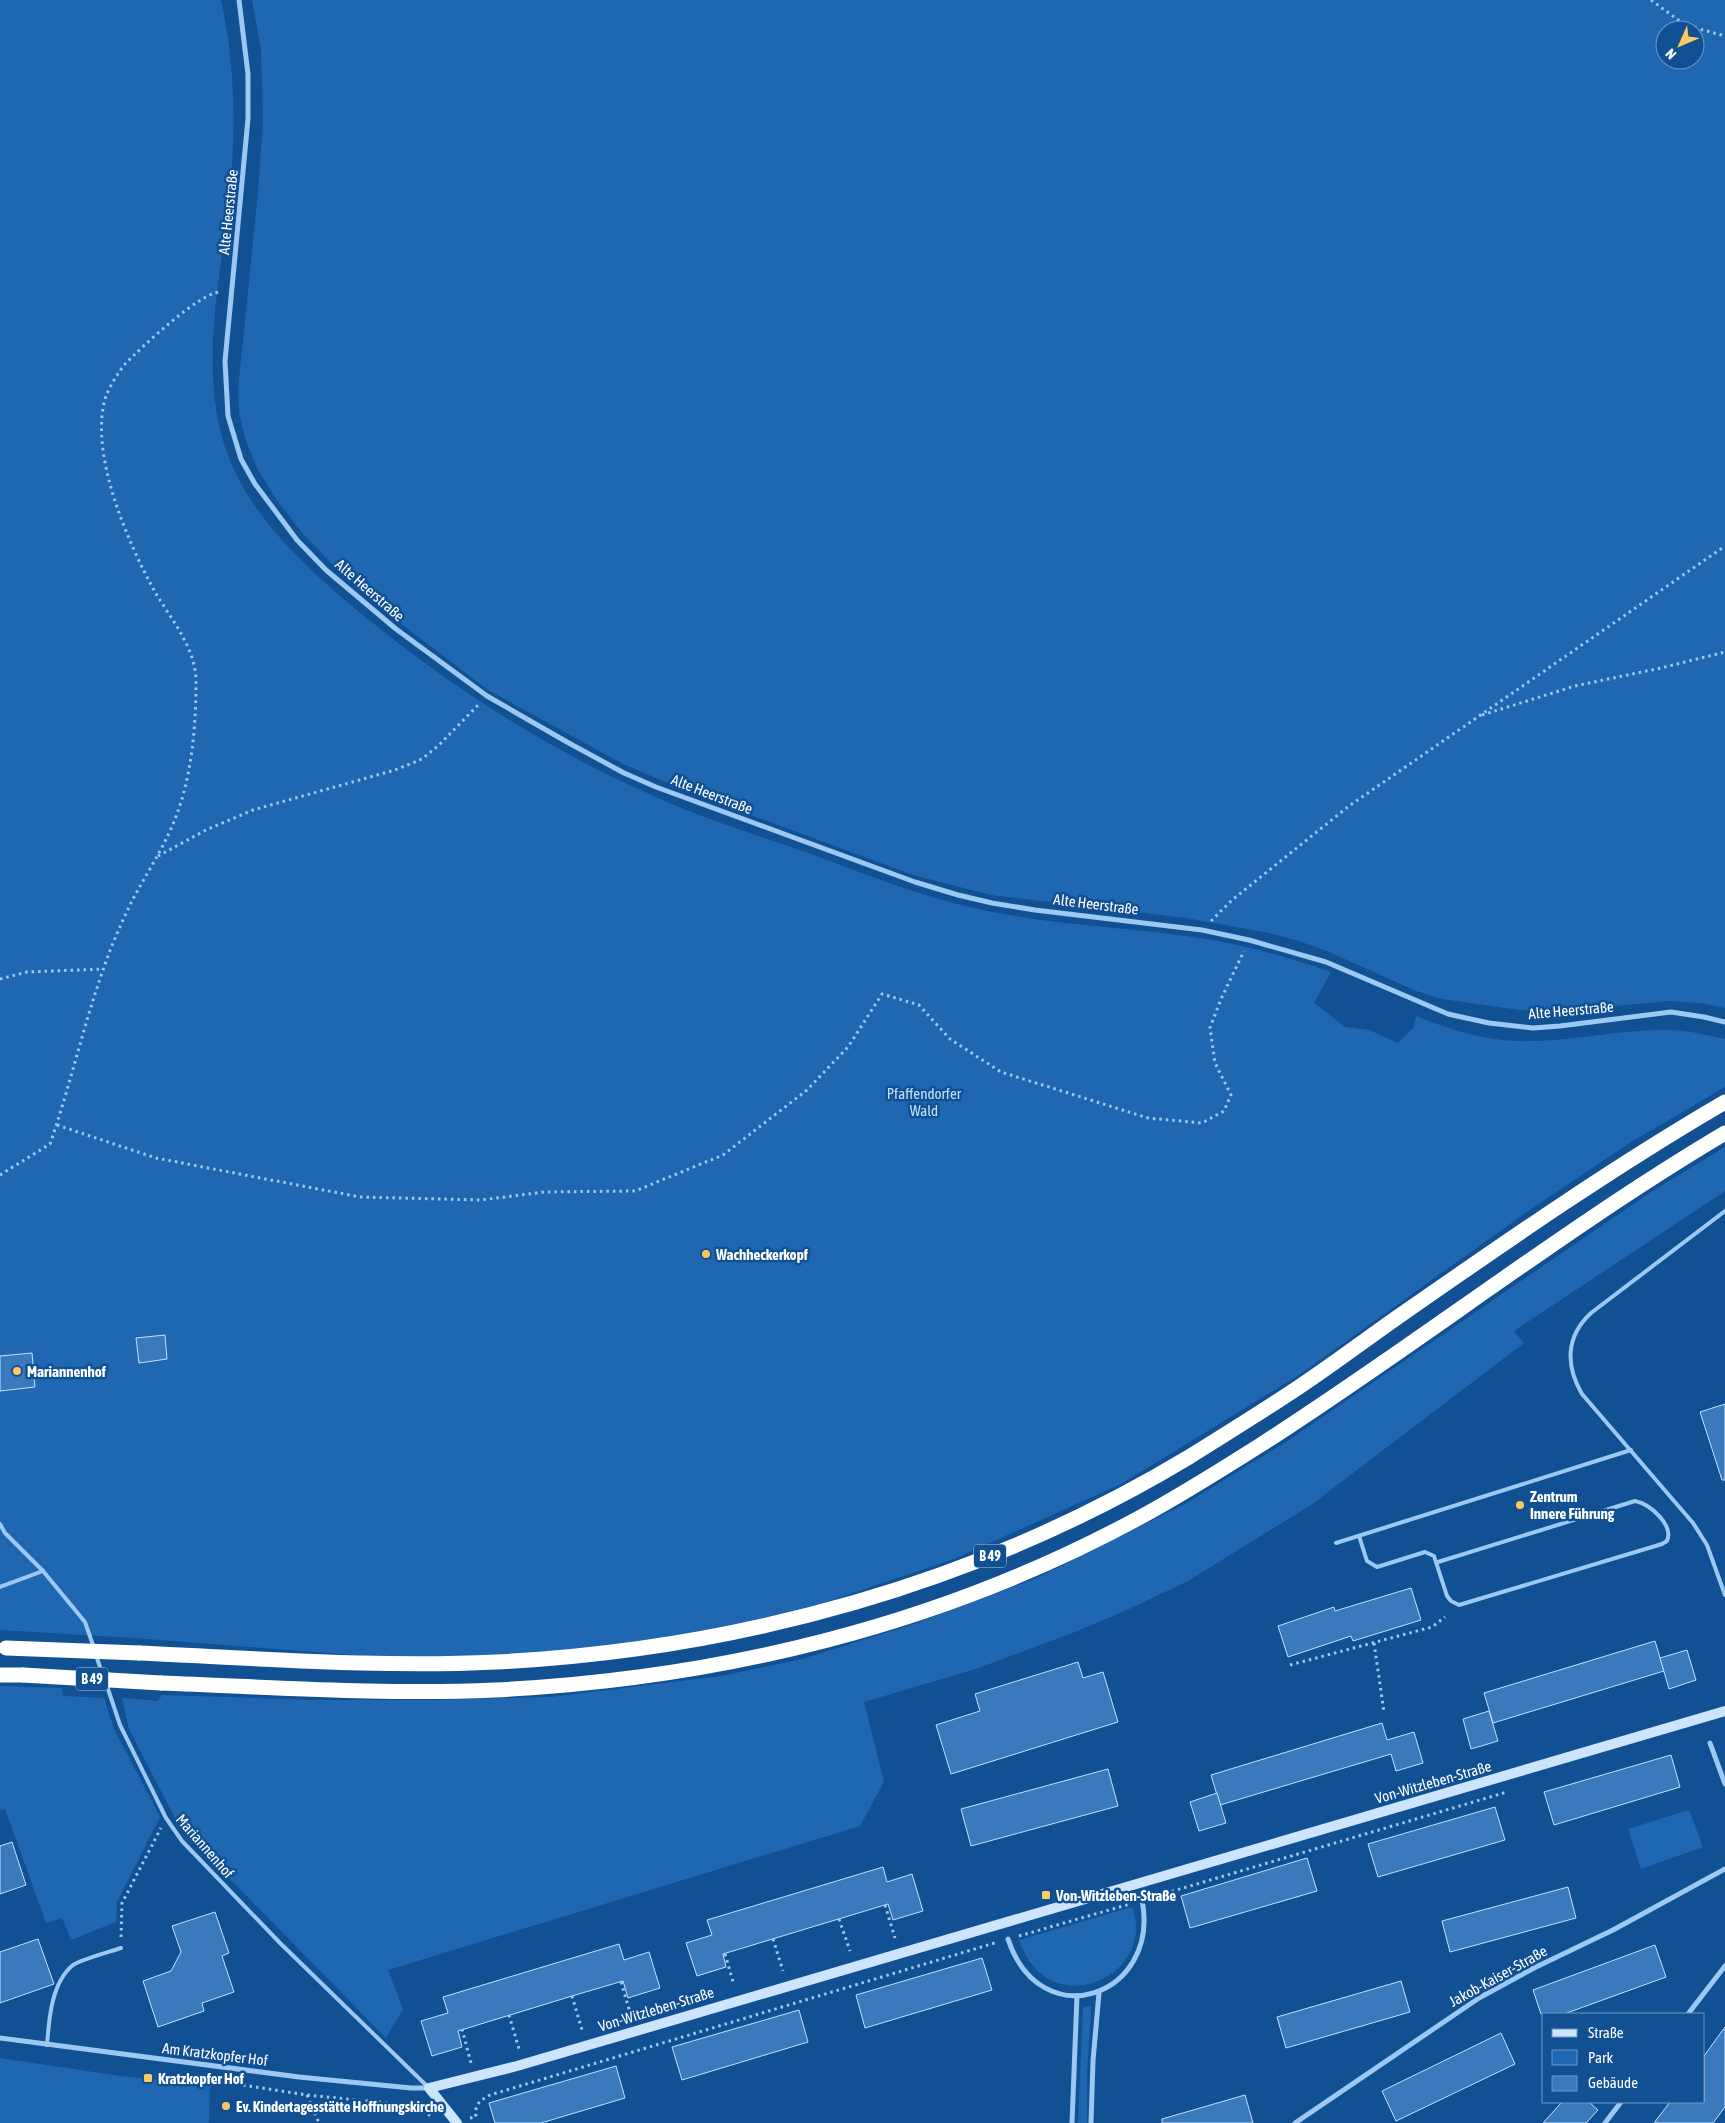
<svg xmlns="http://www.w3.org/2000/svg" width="1725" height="2123" font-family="'Asap Condensed',sans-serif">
<rect width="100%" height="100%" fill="#105093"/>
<!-- green -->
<g fill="#1f68b1" fill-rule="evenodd">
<path d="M 0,0 L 221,0 C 234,59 236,120 231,180 C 224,263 201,346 220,429 C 237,505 300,563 358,611 C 456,692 563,759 681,808 C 724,825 768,839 811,854 C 868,875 924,898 983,910 C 1056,926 1132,927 1206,939 C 1249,946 1290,958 1331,972 L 1314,1003 L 1345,1027 L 1369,1030 L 1398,1043 L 1414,1027 L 1416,1016 C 1448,1029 1480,1039 1515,1041 C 1567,1043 1617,1029 1668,1030 C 1688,1030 1706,1035 1725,1039 L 1725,1087 L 1631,1142 L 1528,1211 L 1299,1375 L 1121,1484 L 954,1559 L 782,1617 L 642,1644 L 483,1658 L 391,1658 L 134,1638 L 0,1630 Z"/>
<path d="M 252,0 L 1725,0 L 1725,1008 L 1701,1003 L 1668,1001 L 1564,1011 L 1520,1010 L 1442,999 L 1416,991 L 1327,951 L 1299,941 L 1269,933 L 1186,918 L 991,895 L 913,875 L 689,792 L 623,764 L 488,690 L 404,626 L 332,564 L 303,534 L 276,499 L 258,470 L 246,441 L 239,413 L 238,389 L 258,192 L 263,121 L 261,49 ZM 1665,30 L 1695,30 L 1695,60 L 1665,60 Z"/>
<polygon points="1725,1147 1725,1191 1514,1331 1524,1343 1311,1505 1188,1581 1127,1610 1075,1632 976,1669 864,1702 884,1782 860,1826 388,1970 403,2009 386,2038 180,1828 129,1729 122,1698 158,1701 162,1695 314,1700 432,1700 551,1697 721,1676 802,1659 911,1625 1037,1578 1185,1504 1286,1442 1651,1192"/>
<polygon points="0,1686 62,1688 63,1696 104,1698 114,1729 160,1817 117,1902 116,1922 71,1940 62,1918 46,1923 5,1809 0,1810"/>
<polygon points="1689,1810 1703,1847 1641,1869 1628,1829"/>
<path d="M 1132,1907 C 1158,1975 1049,2027 1019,1940 Z"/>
<polygon points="1091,2006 1087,2075 1087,2123 1078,2123 1083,2007"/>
<polygon points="0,2058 120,2076 210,2085 209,2123 0,2123"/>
</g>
<!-- building -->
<g fill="#3979bc" stroke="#c5e1fe">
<polygon points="165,1335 167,1359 139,1363 136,1338"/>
<polygon points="32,1353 35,1387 0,1391 0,1356"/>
<polygon points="1725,1404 1725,1480 1722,1480 1700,1412"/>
<polygon points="1411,1588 1421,1620 1353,1641 1351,1636 1288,1657 1278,1626 1334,1607 1335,1611"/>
<polygon points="1655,1641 1664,1671 1493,1723 1484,1693"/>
<polygon points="1687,1650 1696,1680 1669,1689 1660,1658"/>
<polygon points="1078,1662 1083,1678 1103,1672 1118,1722 951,1774 936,1725 980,1711 975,1694"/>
<polygon points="1489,1711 1498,1741 1471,1749 1463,1719"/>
<polygon points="1382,1723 1387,1740 1414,1732 1423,1763 1396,1771 1391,1754 1220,1805 1211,1775"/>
<polygon points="1671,1755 1680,1787 1554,1825 1544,1792"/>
<polygon points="1108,1769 1118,1806 971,1846 961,1809"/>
<polygon points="1217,1793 1226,1823 1199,1831 1190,1802"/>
<polygon points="1495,1807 1505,1840 1378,1877 1368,1844"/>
<polygon points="12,1842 26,1885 0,1894 0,1846"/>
<polygon points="1307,1858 1317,1891 1190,1928 1181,1896"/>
<polygon points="883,1867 887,1882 912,1874 923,1911 893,1920 888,1904 723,1954 726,1967 697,1976 686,1943 712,1935 707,1920"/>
<polygon points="1568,1887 1576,1918 1450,1952 1442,1921"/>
<polygon points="215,1912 229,1953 222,1956 234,1992 202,2003 204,2011 158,2027 143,1981 171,1971 181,1952 172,1926"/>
<polygon points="38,1939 54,1984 0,2003 0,1952"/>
<polygon points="619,1944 624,1960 649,1952 660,1988 628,1998 623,1981 572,1996 458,2031 462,2047 432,2056 421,2021 448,2013 443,1997"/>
<polygon points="1655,1945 1666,1977 1564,2014 1541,2014 1533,1990"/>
<polygon points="982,1958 992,1990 865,2028 856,1995"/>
<polygon points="1401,1981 1410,2012 1286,2048 1277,2017"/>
<polygon points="799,2010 808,2042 682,2080 672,2047"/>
<polygon points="1725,2027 1725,2107 1713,2123 1654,2123 1670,2102 1704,2102 1704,2056"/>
<polygon points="1501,2033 1515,2064 1396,2121 1382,2091"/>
<polygon points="616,2066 625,2098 541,2123 495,2123 489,2103"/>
<polygon points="1245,2095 1253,2123 1162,2123 1162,2119"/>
<polygon points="1562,2102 1589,2102 1598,2110 1586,2123 1543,2123"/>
</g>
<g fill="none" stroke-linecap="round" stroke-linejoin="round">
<!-- path -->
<g stroke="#9dc8f3" stroke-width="3" stroke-dasharray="2.5 4" stroke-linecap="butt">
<polyline points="1651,0 1685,25 1725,36"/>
<polyline points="1482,715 1575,686 1661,668 1725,652"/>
<polyline points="158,856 206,830 253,810 395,770 422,759 439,745 479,704"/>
<polyline points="1211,921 1232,900 1349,806 1725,546"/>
<polyline points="0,979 27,972 103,969"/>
<polyline points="57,1125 156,1158 360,1197 481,1200 544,1192 635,1191 723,1155 807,1090 848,1047 882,994 919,1005 950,1039 1001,1072 1148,1118 1202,1123 1224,1111 1231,1095 1215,1063 1210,1028 1221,999 1244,951"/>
<path d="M 0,1175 L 50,1144 C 70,1086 83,1027 103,970 C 111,946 122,921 133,899 C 148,871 166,844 177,814 C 192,773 196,725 196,682 C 196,648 171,619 155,592 C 128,543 88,452 106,396 C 110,386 119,371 126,363 C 142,347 199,293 220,292"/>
<polyline points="1374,1643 1384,1712"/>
<polyline points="1290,1665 1432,1627 1445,1617"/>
<polyline points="1153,1897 1507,1792"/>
<polyline points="885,1905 895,1938"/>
<polyline points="839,1919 850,1951"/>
<polyline points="1019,1936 1130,1904"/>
<polyline points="121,1937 122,1903 161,1828"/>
<polyline points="773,1939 783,1971"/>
<polyline points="725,1954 734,1985"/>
<polyline points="621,1982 631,2016"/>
<polyline points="572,1996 582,2030"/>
<polyline points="509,2015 519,2049"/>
<polyline points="462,2029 471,2063"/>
<polyline points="211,2080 307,2095 408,2105 420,2109 431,2116"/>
<polyline points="307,2095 319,2123"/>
<path d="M 470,2118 L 476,2117 C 474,2105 480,2100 490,2095 L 998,1942"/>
</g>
<!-- lane -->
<g stroke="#9dc8f3" stroke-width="4">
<path d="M 1725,1211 L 1591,1313 C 1566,1336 1565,1365 1582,1394 L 1693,1523 L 1707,1545 L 1725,1595"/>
<polyline points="0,1524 5,1533 43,1571 85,1622 94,1648"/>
<path d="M 1359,1536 L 1367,1561 L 1377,1567 L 1425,1552 L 1434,1556 L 1447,1596 L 1451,1601 L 1459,1605 L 1662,1544 L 1667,1541 C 1674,1525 1650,1504 1635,1501 L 1438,1562"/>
<polyline points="1336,1543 1631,1450"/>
<polyline points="0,1587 43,1571"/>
<polyline points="96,1655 103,1676"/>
<polyline points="106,1683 120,1725 166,1818 182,1841 280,1943 429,2088"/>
<path d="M 47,2045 C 49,2020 51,1983 73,1965 C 82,1959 109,1952 121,1948"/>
</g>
<!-- street -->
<g stroke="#9dc8f3" stroke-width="5">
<polyline points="239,0 248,74 248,119 225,361 228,416 241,459 255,484 297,540 326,570 396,629 487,696 567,742 624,773 656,787 915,882 958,895 992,903 1035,910 1202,930 1249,940 1326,962 1448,1014 1489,1023 1533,1028 1560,1026 1671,1012 1704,1017 1725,1022"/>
<polyline points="1710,1743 1725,1784"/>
<path d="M 1008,1939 C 1041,2038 1161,1996 1142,1900"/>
<polyline points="1688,2014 1725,1966"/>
<polyline points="0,2038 299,2077 411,2088 429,2088"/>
<polyline points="1072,2123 1077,1996"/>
<polyline points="1091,2123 1093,2061 1099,1993"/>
<polyline points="1295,2123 1479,1998 1536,1967 1613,1930 1725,1869"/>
<polyline points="1605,2123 1621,2102"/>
</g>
<!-- secondary -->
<polyline stroke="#cde4fd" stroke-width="10" points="457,2123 429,2088 517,2066 1725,1711"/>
<!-- highway -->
<g stroke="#fff" stroke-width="15">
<path d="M 139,1653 C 258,1658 377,1668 496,1662 C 739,1650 980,1583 1189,1457 C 1226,1434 1263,1411 1299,1387 C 1335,1363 1369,1337 1405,1312 C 1510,1239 1615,1166 1725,1102"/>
<polyline points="0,1675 23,1675"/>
<path d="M 161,1683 C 272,1687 384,1695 495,1690 C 719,1679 939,1626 1137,1519 C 1180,1496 1221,1470 1262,1444 C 1418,1344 1565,1228 1725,1133"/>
</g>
<!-- highway-bridge -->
<g stroke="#fff" stroke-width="15">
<polyline points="6,1648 139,1653"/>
<polyline points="23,1675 161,1683"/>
</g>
</g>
<!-- markers -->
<g fill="#ffc95f" stroke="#105093" stroke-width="2">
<circle cx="706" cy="1254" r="5"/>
<circle cx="17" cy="1371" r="5"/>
<circle cx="1520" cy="1505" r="5"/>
<rect x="1041" y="1890" width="10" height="10" rx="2.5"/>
<rect x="143" y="2073" width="10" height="10" rx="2.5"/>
<circle cx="226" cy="2106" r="5"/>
</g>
<g text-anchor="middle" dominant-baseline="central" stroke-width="5" stroke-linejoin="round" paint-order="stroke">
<!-- shield labels -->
<g fill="#105093" stroke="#b7cadf" stroke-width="1">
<rect x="974" y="1544.5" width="32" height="23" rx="4"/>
<rect x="76" y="1667.5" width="32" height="23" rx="4"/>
</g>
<g font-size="14" font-weight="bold" fill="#fff">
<text x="990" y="1556">B 49</text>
<text x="92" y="1679">B 49</text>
</g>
<!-- street labels -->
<g font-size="15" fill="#fff" stroke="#105093">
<text transform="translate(228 212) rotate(-84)">Alte Heerstraße</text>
<text transform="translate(370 590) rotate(41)">Alte Heerstraße</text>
<text transform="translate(712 794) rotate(21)">Alte Heerstraße</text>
<text transform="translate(1096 904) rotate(7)">Alte Heerstraße</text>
<text transform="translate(1571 1010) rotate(-5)">Alte Heerstraße</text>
<text transform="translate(1433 1782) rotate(-16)">Von-Witzleben-Straße</text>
<text transform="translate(205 1846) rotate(49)">Mariannenhof</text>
<text transform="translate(1498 1976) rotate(-29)">Jakob-Kaiser-Straße</text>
<text transform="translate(656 2009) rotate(-17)">Von-Witzleben-Straße</text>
<text transform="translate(215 2054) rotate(7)">Am Kratzkopfer Hof</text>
</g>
<!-- park labels -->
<g font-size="15" fill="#c5e1fe" stroke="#105093">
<text x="924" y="1093">Pfaffendorfer<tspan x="924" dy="17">Wald</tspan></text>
</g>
<!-- poi labels -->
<g font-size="15" font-weight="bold" fill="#fff" stroke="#105093" text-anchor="start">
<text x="716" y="1254">Wachheckerkopf</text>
<text x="27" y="1371">Mariannenhof</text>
<text x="1530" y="1496">Zentrum<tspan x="1530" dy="17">Innere Führung</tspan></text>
<text x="1056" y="1895">Von-Witzleben-Straße</text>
<text x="158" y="2078">Kratzkopfer Hof</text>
<text x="236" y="2106">Ev. Kindertagesstätte Hoffnungskirche</text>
</g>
</g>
<!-- legend -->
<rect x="1542" y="2013" width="162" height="90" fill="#105093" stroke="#7096be"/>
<rect x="1552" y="2029" width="25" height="8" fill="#cde4fd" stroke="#7096be"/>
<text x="1588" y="2038" font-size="15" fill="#ffffff">Straße</text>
<rect x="1552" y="2050" width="25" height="15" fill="#1f68b1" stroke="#7096be"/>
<text x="1588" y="2063" font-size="15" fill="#ffffff">Park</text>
<rect x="1552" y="2076" width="25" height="15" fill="#3979bc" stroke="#7096be"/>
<text x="1588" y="2088" font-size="15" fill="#ffffff">Gebäude</text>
<!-- north arrow -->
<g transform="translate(1680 45) rotate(225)"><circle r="24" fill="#105093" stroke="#7096be"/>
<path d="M0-4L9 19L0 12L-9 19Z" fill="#ffc95f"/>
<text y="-8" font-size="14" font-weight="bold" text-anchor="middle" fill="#ffffff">N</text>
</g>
</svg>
